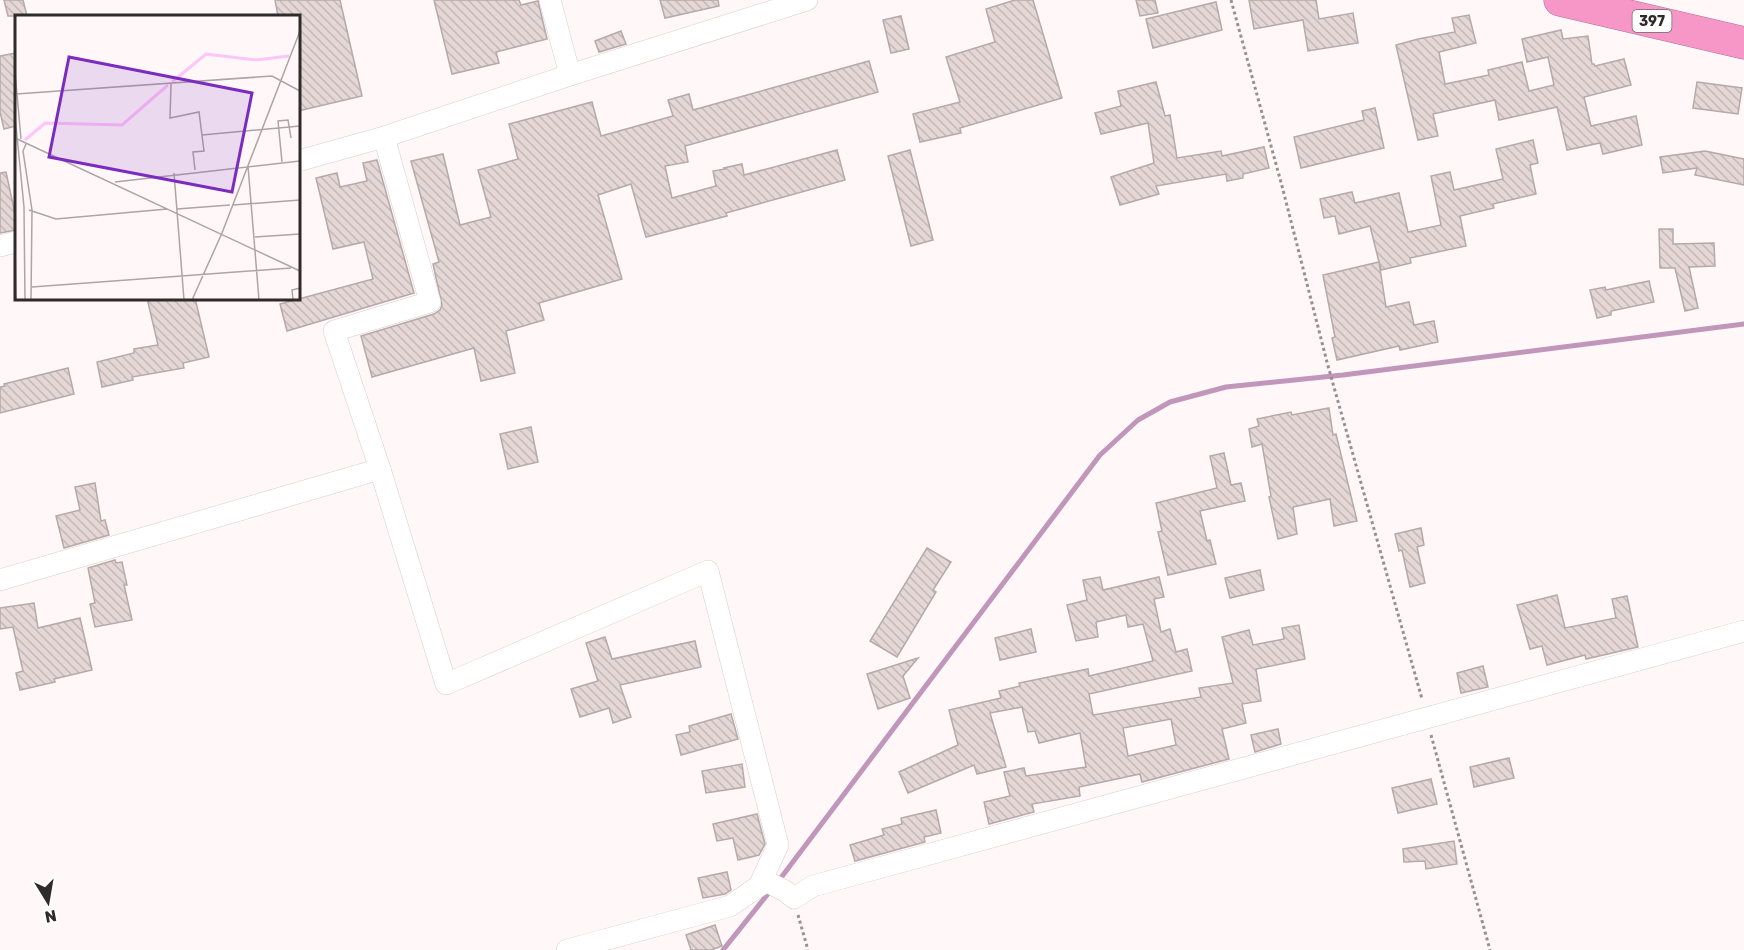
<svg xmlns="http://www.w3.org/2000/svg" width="1744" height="950" font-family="Rubik,sans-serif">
<defs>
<pattern id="building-back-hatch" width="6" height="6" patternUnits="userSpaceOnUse" patternTransform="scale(1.5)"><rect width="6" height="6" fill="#e4d7d6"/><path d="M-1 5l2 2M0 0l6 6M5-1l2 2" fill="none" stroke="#c4b9b8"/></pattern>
</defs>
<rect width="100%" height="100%" fill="#fff7f8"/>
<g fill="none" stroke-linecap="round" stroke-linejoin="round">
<!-- stream -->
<g stroke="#c196bb" stroke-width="5">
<polyline points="777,883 1100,455 1138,420 1170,402 1226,387 1343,375 1744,324"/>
<polyline points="723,950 771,890"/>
</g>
</g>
<!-- building -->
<g fill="url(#building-back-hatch)" stroke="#b6a9a8" stroke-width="1.5" fill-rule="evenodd">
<polygon points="4,0 23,0 27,16 8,16"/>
<polygon points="275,0 340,0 362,96 298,111 298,16 278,16"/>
<polygon points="434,0 519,0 521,5 538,1 547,39 496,52 499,63 452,74"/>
<polygon points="660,0 718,0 719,6 665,18"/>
<polygon points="1015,0 1033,0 1062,98 960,128 961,133 920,142 913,114 960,102 946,57 995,42 986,9"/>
<polygon points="1136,0 1155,0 1158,13 1140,16"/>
<polygon points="1249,0 1316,0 1319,19 1353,13 1358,43 1308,51 1303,20 1254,29"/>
<polygon points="1216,2 1222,30 1153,48 1146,19"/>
<polygon points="1469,15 1476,43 1439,52 1445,84 1489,75 1488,70 1522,62 1529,91 1554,85 1548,57 1527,62 1522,39 1561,30 1563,39 1588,36 1592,64 1594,64 1595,66 1624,59 1631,85 1584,97 1591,126 1636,116 1642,145 1603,154 1600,143 1567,150 1557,107 1499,120 1495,100 1433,114 1438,136 1418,140 1396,45 1418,39 1455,32 1452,18"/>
<polygon points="901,16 909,49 891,53 883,20"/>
<polygon points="621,31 626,44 599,52 595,41"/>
<polygon points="16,53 16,126 4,129 0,112 0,56"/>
<polygon points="869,61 878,92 685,146 688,162 665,166 672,198 716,186 713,171 725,169 724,168 742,164 744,175 837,150 845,180 726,213 727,216 646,237 631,184 598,195 622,279 539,303 544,320 506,331 515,373 481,381 474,348 372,377 361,336 434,314 440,310 442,305 433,264 439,262 411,161 443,154 460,225 491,217 478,170 518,159 509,124 592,102 601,136 673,116 668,100 689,94 693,110"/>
<polygon points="1156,82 1165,116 1170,115 1177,158 1221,151 1222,156 1264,147 1269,168 1243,174 1243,178 1227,181 1226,174 1156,186 1159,194 1120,205 1111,177 1154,163 1148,123 1101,134 1095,113 1121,106 1118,91"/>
<polygon points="1697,82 1742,88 1738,114 1693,108"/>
<polygon points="1375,108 1384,148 1301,168 1294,137 1364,120 1362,111"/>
<polygon points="1533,140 1538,163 1530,165 1536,194 1493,204 1494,208 1460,216 1466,246 1410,258 1411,263 1381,270 1370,226 1339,234 1335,216 1324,218 1320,199 1352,192 1355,203 1399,193 1408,232 1441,225 1431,176 1450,172 1454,190 1503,179 1496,149"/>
<polygon points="910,150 933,240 911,246 888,156"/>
<polygon points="1705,151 1744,159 1744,185 1695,175 1697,168 1663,173 1660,157"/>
<polygon points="377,160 414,293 287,331 280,304 373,279 364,242 333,249 316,178 337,173 340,187 367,181 363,163"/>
<polygon points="6,172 16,218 16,230 0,233 0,173"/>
<polygon points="1659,229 1673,229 1673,244 1714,243 1715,266 1689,267 1698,308 1685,311 1675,268 1660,268"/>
<polygon points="1379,262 1386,307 1409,302 1414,325 1434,321 1438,342 1400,350 1399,346 1337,360 1332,338 1335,337 1323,275"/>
<polygon points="1649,281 1654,302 1611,311 1611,315 1597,318 1590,290 1605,287 1606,290"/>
<polygon points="147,298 195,298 209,357 183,363 184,368 132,377 133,380 102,387 97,362 134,353 134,349 158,345"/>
<polygon points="68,368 74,394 0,413 0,387 5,386 4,384"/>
<polygon points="1329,408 1333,435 1336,434 1357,521 1334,526 1330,499 1293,507 1297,534 1278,539 1269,497 1271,496 1262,444 1252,447 1249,429 1259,426 1257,419 1291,412 1292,415"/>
<polygon points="531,427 538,462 508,469 500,434"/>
<polygon points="1224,453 1231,485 1241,483 1245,501 1200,511 1207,541 1210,540 1216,564 1168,575 1158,532 1162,531 1156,503 1217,488 1210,456"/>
<polygon points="95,483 101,521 105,520 109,535 64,548 56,516 80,510 75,487"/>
<polygon points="1421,528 1424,545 1417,547 1425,583 1410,587 1402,550 1399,551 1395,534"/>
<polygon points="927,548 951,562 933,590 936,592 897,657 870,641"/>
<polygon points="115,560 116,563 122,562 127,585 124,585 132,620 95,627 90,604 95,603 88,568"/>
<polygon points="1260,570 1264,590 1230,598 1225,578"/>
<path d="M 1100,577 L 1103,590 L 1159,577 L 1164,597 L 1154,599 L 1161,632 L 1170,629 L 1176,652 L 1187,649 L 1192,671 L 1089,694 L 1093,715 L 1201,697 L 1199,688 L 1233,683 L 1222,637 L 1249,630 L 1253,645 L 1284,639 L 1282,628 L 1299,625 L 1305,659 L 1256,669 L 1261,701 L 1242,704 L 1246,723 L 1222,729 L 1229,759 L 1142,782 L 1140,774 L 1079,787 L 1080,796 L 1032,804 L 1034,812 L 989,824 L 984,802 L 1010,796 L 1004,772 L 1024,768 L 1026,776 L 1086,767 L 1080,733 L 1039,743 L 1035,731 L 1028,732 L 1022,707 L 990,713 L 1006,767 L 977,774 L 974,765 L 908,793 L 899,772 L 958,745 L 949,710 L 1001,698 L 999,691 L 1020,686 L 1019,683 L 1088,669 L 1089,676 L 1153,661 L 1143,624 L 1128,627 L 1126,615 L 1096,622 L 1098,637 L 1076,641 L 1067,605 L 1087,600 L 1083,580 ZM 1171,719 L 1176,745 L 1128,756 L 1123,728 Z"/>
<polygon points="1557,595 1565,628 1616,618 1612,599 1627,596 1638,647 1586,659 1585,655 1547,665 1542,646 1530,649 1517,605"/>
<polygon points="34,603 38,628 80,618 92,670 54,679 55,682 20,690 16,673 23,671 13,627 0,629 0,608"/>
<polygon points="1031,629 1036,652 1000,660 995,638"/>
<polygon points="605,637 612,659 695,641 701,667 620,685 631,717 613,723 609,708 580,717 571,689 598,681 586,643"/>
<polygon points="918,658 903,676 910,698 878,709 867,674"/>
<polygon points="1483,666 1488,687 1461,693 1457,673"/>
<polygon points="731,714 738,739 681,755 676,735 690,732 689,726"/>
<polygon points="1278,729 1281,744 1255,752 1251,735"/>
<polygon points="1509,758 1514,778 1474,787 1470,767"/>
<polygon points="742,764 745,787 706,793 702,771"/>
<polygon points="1431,779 1437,804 1398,813 1392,788"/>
<polygon points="936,810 941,833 924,837 925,842 855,861 850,845 884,835 882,829 902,824 901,818"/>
<polygon points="757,814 765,844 759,855 738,860 733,838 717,841 713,824"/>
<polygon points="1454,841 1457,864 1426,869 1425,861 1404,862 1403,849"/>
<polygon points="727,872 731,890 725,894 703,898 698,878"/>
<polygon points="715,925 722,946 711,950 691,950 686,935"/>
</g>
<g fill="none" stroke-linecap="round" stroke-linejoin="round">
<defs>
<g id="minor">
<polyline points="550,0 570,75"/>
<polyline points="384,137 430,302 334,331 380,469 446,684 708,571 778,845 759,886"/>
<polyline points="298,161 384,137 570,75 807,0"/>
<polyline points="0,246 16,242"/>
<polyline points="0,580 380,469"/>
<polyline points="567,950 730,906 766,881 785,891 794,898 813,886 1744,631"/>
</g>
<polyline id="highway" points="1560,0 1744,43"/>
</defs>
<!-- minor casing -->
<use href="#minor" stroke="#d9cdcf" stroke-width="22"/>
<!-- highway casing -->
<use href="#highway" stroke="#b17191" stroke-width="33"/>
<!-- path -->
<g stroke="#969091" stroke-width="3" stroke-dasharray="3 3" stroke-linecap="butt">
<polyline points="1231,0 1282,186 1328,366 1422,699"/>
<polyline points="1431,735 1490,950"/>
<polyline points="798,915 808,950"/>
</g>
<!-- minor -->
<use href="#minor" stroke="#fff" stroke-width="21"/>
<!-- highway -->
<use href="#highway" stroke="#f797c8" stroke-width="32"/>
</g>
<g text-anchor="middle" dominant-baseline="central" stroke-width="5" stroke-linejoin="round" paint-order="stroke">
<!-- shield labels -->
<rect fill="#fff" stroke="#6d6b6b" stroke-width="1.5" x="1632.5" y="10" width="39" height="22" rx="4.5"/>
<g font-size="14" font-weight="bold" fill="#2f2b2b">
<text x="1652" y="21">397</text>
</g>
</g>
<!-- overview -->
<g transform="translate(15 15)">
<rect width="285" height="285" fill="#fff7f8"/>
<path fill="none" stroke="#ffc4f9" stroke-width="3" d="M 157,67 L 191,39 L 241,45 L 274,41M 10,125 L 30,108 L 107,110 L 153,70"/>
<path fill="none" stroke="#aca5a6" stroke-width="1.5" d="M 0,57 L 6,124M 156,69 L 155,103 L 184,97 L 189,136 L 178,137 L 180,155M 1,79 L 257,61 L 285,76M 0,101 L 9,192 L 10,285M 187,120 L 285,111M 0,123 L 285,256M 11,129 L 8,136 L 17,195 L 16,285M 267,147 L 263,106 L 273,105 L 276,123M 233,151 L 244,285M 159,158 L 169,285M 100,167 L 285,146M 218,190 L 285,185M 162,194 L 215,190M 14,195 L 41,204 L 152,194M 240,222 L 285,219M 0,230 L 1,285M 17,272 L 276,253M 177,285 L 207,218 L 285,16M 278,285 L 277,275 L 285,273"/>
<path fill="#7b2cbf" fill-opacity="0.15" stroke="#7b2cbf" stroke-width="3" d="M 54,42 L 237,78 L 217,177 L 34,142 Z"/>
<rect width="285" height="285" fill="none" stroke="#2f2b2b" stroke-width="3"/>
</g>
<!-- north arrow -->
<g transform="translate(48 902) rotate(169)" stroke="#ffffff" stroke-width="4.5" paint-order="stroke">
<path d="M0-4.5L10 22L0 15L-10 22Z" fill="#2f2b2b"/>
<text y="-9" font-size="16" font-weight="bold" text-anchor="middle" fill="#2f2b2b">N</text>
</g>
</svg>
